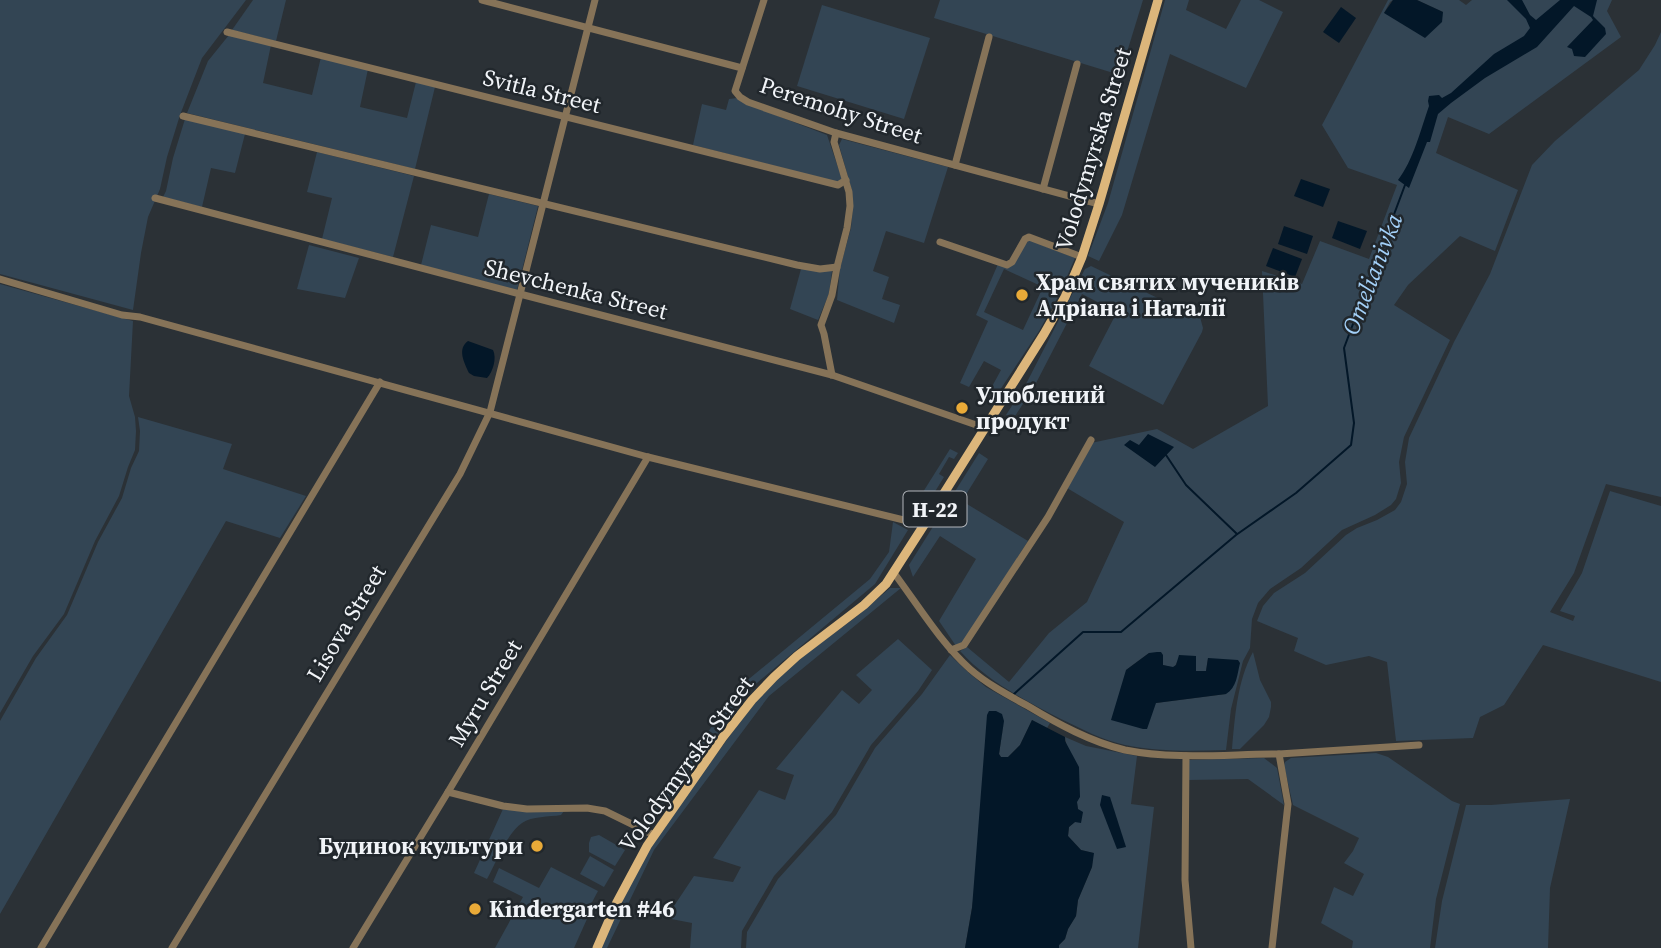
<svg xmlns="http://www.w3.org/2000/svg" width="1661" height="948" font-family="'Source Serif 4',serif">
<rect width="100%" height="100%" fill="#2b3136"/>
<!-- green -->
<g fill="#334554" fill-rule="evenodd">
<polygon points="0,0 246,0 202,58 180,115 167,157 160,189 148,217 141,253 133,310 0,274"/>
<polygon points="253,0 286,0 276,41 232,30"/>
<polygon points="940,0 1143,0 1120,75 934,18"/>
<polygon points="1165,0 1189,0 1186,10 1226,29 1241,0 1259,0 1283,12 1246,88 1170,54 1122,215 1099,261 1088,256 1108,203"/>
<path d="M 1388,0 L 1393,0 L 1390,2 L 1384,13 L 1443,12 L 1417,0 L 1459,0 L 1466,5 L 1472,0 L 1612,0 L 1607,11 L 1621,37 L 1489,134 L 1448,117 L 1436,153 L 1518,190 L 1495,251 L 1460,236 L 1408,285 L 1394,305 L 1450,340 L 1404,437 L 1399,462 L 1401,483 L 1396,499 L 1391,505 L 1375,515 L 1342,530 L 1301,568 L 1270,589 L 1258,603 L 1252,619 L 1250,648 L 1243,661 L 1231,709 L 1226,750 C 1193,751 1158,752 1125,745 C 1102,740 1082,729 1061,719 C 1025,700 988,682 960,651 L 967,647 L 1009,682 L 1049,633 L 1087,602 L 1124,522 L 1067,488 L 1091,443 L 1157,429 L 1193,449 L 1268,406 L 1262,271 L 1302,284 L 1320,241 L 1369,259 L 1397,185 L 1348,168 L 1322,125 ZM 1149,653 L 1163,656 L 1163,665 L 1174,668 L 1177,662 L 1196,656 L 1195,671 L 1206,671 L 1208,658 L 1226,694 L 1156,703 L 1126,670 Z"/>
<polygon points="822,5 930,38 904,119 797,86"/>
<polygon points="1661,32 1661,497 1606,484 1574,573 1550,612 1573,621 1575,616 1560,611 1582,573 1610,491 1661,506 1661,682 1543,645 1504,705 1480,717 1473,738 1396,741 1387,662 1369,656 1326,665 1294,651 1298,638 1257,621 1263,606 1274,593 1305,573 1346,535 1357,528 1377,520 1395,510 1401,502 1407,484 1405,462 1409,438 1454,342 1490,274 1532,165 1555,141 1639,70 1655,45"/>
<polygon points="229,35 271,45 263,83 312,95 321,57 368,69 360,107 407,118 416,82 435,87 415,169 187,113 208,61"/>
<polygon points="737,98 745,103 827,135 842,179 837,182 693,145 702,104 726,110 729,99"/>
<polygon points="185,119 245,134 235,173 211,168 202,207 163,197 166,191 173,158"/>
<polygon points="842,139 948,167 924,243 886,231 873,271 889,277 882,299 900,305 894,323 837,300 840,268 851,228 853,206 852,191 839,145"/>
<polygon points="317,152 414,176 393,257 322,239 332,198 307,192"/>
<polygon points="489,194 538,206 517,290 421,265 431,225 478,237"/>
<path d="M 1029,240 L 1075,258 L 1059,295 L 1039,331 L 996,396 L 989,392 L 1001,370 L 984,361 L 969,387 L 960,383 L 988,321 L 976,315 L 998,264 L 1007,267 ZM 1004,269 L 1043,287 L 1023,330 L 984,312 Z"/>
<polygon points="309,245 359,258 345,298 297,289"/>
<polygon points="1091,266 1166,302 1174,303 1200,317 1203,328 1202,332 1163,405 1089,366 1117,312 1082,294 1034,387 1013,419 1006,415 1027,382 1085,269"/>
<polygon points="801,269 832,271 829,294 818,320 790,309"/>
<polygon points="0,284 133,321 129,396 135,417 136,431 135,450 128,467 119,496 95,541 64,614 33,656 0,713"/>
<polygon points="138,417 232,444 223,469 306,496 280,538 226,521 0,914 0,721 36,658 67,615 98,542 122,498 131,468 139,451 140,431"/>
<polygon points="950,449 958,453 954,459 949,457 939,474 944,477 918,519 908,516"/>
<polygon points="979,453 988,459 962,501 1028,541 963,643 956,646 939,621 976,559 940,536 913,577 909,565"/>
<polygon points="893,522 908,530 875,584 751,688 648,828 640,824 744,683 870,579 889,552"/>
<polygon points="890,588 901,588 769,696 654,850 607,948 600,948 608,927 649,847 742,719 766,689 799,659 856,617"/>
<polygon points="898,639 932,670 918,691 871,745 832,812 774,876 742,931 741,948 690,948 692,923 666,918 694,876 733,882 741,867 713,858 759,790 785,800 794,775 776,769 842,690 859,704 872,690 856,675"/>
<path d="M 1253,652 L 1260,680 L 1271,702 L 1271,707 L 1269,717 L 1264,725 L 1240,749 L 1232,749 C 1235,717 1237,681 1253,652 Z"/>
<polygon points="950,655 969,673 986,687 1050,723 1047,728 1032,720 1020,745 1008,757 1001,757 999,754 1004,721 965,948 746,948 747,932 778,879 836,815 875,748 922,694"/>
<polygon points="1065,737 1086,746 1137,756 1131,804 1154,807 1138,948 1059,948 1059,945 1065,939 1068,929 1076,916 1078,900 1092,867 1093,853 1081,850 1068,836 1069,827 1075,822 1078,809"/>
<polygon points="1376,753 1388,757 1452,801 1460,804 1436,899 1430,948 1352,948 1353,941 1321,923 1334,887 1353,896 1364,874 1344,863 1353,851 1359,838 1293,805 1284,766 1285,762 1291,758"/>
<polygon points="1264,758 1277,768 1284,805 1248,779 1188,780 1189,760"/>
<polygon points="1570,799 1550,888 1548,948 1435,948 1442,901 1466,805 1491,805"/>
<path d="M 503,809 L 527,812 L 564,811 L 561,815 C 549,817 532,816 522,823 C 507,833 496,863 487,879 L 474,873 Z"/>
<polygon points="599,835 625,850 615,866 589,852 589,843 591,837"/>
<polygon points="590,856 614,870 604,887 580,874"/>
<polygon points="551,867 598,891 589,908 591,910 574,948 495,948 523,897 493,882 499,868 539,888"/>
</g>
<!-- water -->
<g fill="#031728">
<polygon points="1393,0 1417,0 1443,12 1442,22 1425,38 1384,13"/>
<path d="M 1507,0 L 1522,0 L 1530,15 L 1536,20 L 1560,0 L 1597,0 L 1593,16 L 1605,28 L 1606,34 L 1585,57 L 1574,56 L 1572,49 L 1567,47 L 1593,20 L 1591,17 L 1574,6 L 1537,47 L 1485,78 L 1451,103 L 1438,114 L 1430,142 L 1427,142 L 1409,188 L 1398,180 C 1413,161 1421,129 1429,106 L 1428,101 L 1429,96 L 1439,95 L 1442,98 L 1451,93 L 1494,54 L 1524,36 L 1530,28 L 1526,19 Z"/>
<polygon points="1341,7 1356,18 1339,43 1323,32"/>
<polygon points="1301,179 1330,189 1323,207 1294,196"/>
<polygon points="1338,221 1367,231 1360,249 1332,238"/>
<polygon points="1284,226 1313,236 1307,254 1278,244"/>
<polygon points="1273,248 1302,259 1295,277 1266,266"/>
<path d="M 468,341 L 493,350 C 497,358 493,372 487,378 L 474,376 L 469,373 C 464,362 457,349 468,341 Z"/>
<polygon points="1148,434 1174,447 1155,467 1124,445 1130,440 1139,445"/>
<path d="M 1157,652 L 1161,652 L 1163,655 L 1163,665 L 1173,667 L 1176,665 L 1179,655 L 1196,656 L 1196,671 L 1206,671 L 1208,658 L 1238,660 L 1240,663 C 1237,675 1237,687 1226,694 L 1156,703 L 1147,729 L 1143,729 L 1111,720 L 1126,670 L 1149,653 Z"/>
<polygon points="989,711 996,711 1002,714 1004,721 999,754 1001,757 1008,757 1020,745 1032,720 1065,737 1065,741 1079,767 1080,797 1077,802 1078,809 1083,812 1081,823 1075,822 1069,827 1068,836 1081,850 1094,853 1092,867 1078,900 1076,916 1068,929 1065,939 1059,945 1059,948 965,948 972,908 987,715"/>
<polygon points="1102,795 1110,797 1126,847 1117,849 1100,805"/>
</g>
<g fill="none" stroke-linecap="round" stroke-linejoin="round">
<!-- stream -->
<g stroke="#031728" stroke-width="2">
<polyline points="1166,455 1186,485 1237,534"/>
<polyline points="1014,694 1083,632 1121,632 1236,535 1296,493 1351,445 1354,423 1344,348 1405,185"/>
</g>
<!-- minor -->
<g stroke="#867358" stroke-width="7">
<polyline points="482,0 742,68"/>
<polyline points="764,0 735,91 740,97 748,102 836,133 1099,204"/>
<polyline points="227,32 838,185 846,180"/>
<polyline points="183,116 797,265 820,269 837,267"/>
<polyline points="955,165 989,37"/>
<polyline points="1043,189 1077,64"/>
<polyline points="155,198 520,294 832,375 985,428"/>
<polyline points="940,242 1007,265 1012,262 1025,239 1029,237 1082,257"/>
<polyline points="0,279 122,315 140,317 648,457 924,525"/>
<polyline points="832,375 824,334 821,325 832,295 837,267 847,228 850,206 849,192 834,142 836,133"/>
<path d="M 894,573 C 918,605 940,642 970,669 C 987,684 1008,695 1028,706 C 1058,724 1091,742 1125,750 C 1175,760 1228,754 1279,754 L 1288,804 L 1272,948"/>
<polyline points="951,650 964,645 1048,517 1091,440"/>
<polyline points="1279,754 1419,745"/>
<polyline points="1186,756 1185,880 1191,948"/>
<polyline points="448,792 503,806 527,809 587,808 605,811 654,835"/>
<polyline points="41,948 380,382"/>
<polyline points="172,948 460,474 490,412 595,0"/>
<polyline points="353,948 448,792 648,457"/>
</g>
<!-- major -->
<polyline stroke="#dcb67b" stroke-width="9" points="597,948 617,902 647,846 723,737 752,700 774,677 797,656 864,605 886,584 924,525 1044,334 1065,297 1082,257 1099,204 1158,0"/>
</g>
<!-- markers -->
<g fill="#e9aa38" stroke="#21272c" stroke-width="2.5">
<circle cx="1022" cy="295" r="7"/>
<circle cx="962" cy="408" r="7"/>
<circle cx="537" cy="846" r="7"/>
<circle cx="475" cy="909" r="7"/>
</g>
<g text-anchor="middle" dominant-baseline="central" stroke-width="5" stroke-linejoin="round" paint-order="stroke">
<!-- shield labels -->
<rect fill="#21272c" stroke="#b3b6bb" stroke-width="2" x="903.5" y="491.5" width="63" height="35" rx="5"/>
<g font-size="21" font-weight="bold" fill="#f1f4f8">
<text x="935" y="509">Н-22</text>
</g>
<!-- street labels -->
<g font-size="23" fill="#f1f4f8" stroke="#21272c">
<text transform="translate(542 91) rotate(14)">Svitla Street</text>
<text transform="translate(841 110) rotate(18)">Peremohy Street</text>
<text transform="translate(1093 149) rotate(-73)">Volodymyrska Street</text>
<text transform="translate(576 289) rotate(14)">Shevchenka Street</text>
<text transform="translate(346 623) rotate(-59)">Lisova Street</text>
<text transform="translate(485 693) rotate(-59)">Myru Street</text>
<text transform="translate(686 764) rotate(-54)">Volodymyrska Street</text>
</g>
<!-- poi labels -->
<g font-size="23" font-weight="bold" fill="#f1f4f8" stroke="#21272c" text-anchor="start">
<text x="1036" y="282">Храм святих мучеників<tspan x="1036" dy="26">Адріана і Наталії</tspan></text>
<text x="976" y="395">Улюблений<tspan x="976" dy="26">продукт</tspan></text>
<text x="523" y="846" text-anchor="end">Будинок культури</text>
<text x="489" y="909">Kindergarten #46</text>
</g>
<!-- water labels -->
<g font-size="24" font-style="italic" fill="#a3d0f8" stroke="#21272c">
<text transform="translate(1372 274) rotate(-69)">Omelianivka</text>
</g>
</g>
</svg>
